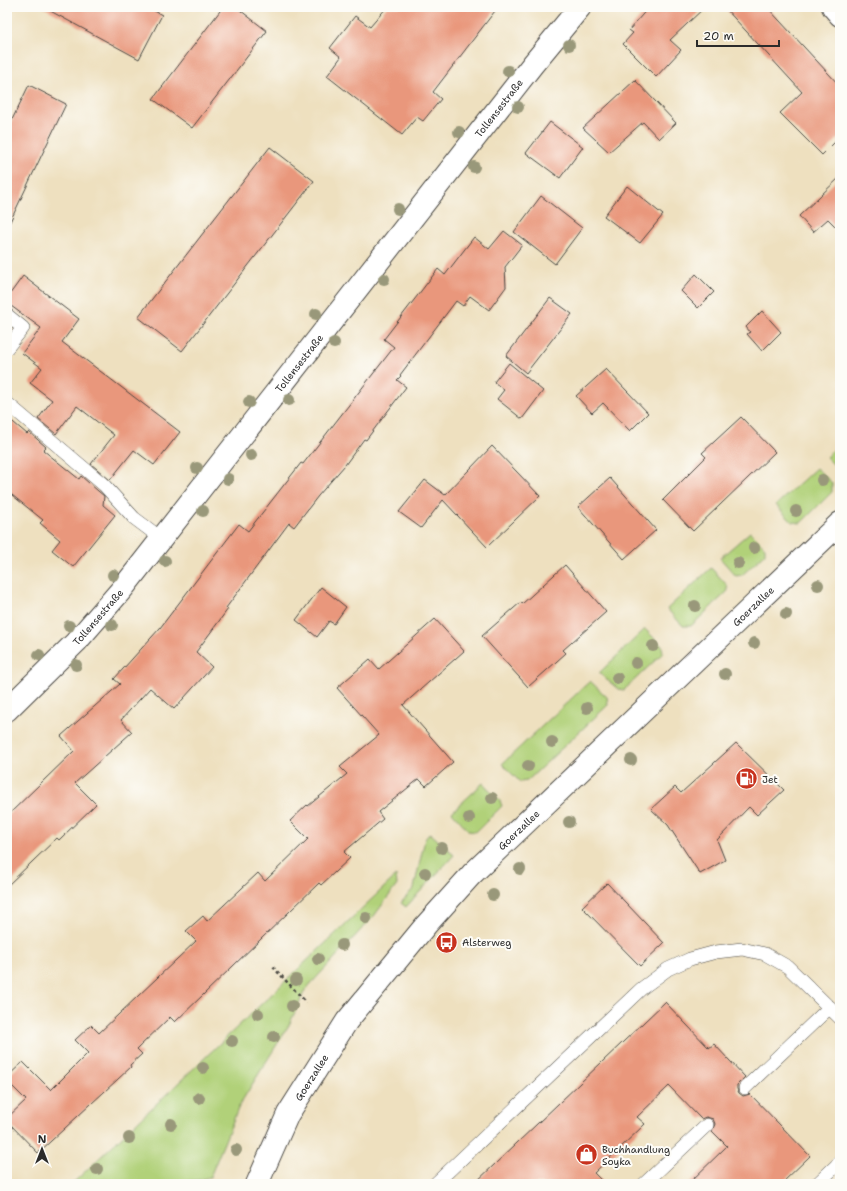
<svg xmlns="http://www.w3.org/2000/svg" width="847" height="1191" font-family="'Shantell Sans',sans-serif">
<rect width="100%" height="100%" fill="#fdfcf7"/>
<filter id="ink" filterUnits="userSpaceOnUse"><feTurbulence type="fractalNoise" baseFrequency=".025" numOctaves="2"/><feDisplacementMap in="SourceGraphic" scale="8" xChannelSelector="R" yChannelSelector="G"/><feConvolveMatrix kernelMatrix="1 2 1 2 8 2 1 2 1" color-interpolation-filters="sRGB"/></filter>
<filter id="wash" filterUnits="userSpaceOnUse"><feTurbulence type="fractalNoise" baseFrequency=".012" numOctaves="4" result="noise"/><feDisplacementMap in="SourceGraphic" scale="16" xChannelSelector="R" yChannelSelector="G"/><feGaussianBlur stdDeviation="0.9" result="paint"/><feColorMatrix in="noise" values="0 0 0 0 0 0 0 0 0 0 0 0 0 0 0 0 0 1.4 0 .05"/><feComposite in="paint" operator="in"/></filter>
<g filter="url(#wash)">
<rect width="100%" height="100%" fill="#eee0bf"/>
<!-- green -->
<g fill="#b1d179" stroke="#6e7e52">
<polygon points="840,443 840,471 826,457"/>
<polygon points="816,468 832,483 832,492 801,523 792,522 776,505"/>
<polygon points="750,532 765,547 765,554 742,575 736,576 720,558"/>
<polygon points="711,568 727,585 728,591 691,626 683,626 667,609"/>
<polygon points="645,629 662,646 663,653 624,690 618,689 599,673"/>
<polygon points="590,681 607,697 608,705 527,781 520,782 502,764"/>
<polygon points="483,783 500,801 502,806 476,832 469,831 452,812"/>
<polygon points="430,833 454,855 406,907 401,903 414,888 425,839"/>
<polygon points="396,876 397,885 374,916 305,990 289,1025 240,1104 210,1177 200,1180 157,1184 72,1184"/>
</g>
<g id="blocks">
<!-- building -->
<g fill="#e9977c">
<polygon points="43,7 147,7 162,15 139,59"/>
<polygon points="223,7 236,7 267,31 192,128 153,99"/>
<polygon points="387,7 498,7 433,92 441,99 423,121 417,117 402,135 327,76 341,57 330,48 355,16 370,27"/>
<polygon points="649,7 705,7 670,40 681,50 656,77 623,44 633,33 629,30"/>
<polygon points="724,7 767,7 840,86 840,137 822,155 780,113 802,92"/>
<polygon points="635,80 676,123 659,139 643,122 609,152 583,128"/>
<polygon points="29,85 66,104 7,228 7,130"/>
<polygon points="550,122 583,147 560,178 526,153"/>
<polygon points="270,147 314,181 182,351 138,317"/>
<polygon points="840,177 840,231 828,219 813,232 799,216"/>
<polygon points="627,186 663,215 640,243 604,216"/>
<polygon points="541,196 582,228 555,264 514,232"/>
<polygon points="504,231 522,245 505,267 506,287 489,310 470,296 463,306 456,301 400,375 401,376 397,380 406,387 366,440 364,439 345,465 318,496 294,527 289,523 226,608 228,609 196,652 212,667 174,709 150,688 121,720 132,732 75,783 96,804 59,840 57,838 7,886 7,816 74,751 61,736 120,684 114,679 160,628 239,524 248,531 301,463 303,464 394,347 384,339 438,269 445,275 474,237 489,249"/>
<polygon points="696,274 714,292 698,308 681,291"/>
<polygon points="23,276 79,319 62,342 180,432 154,465 134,450 110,480 91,464 114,435 77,406 56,434 38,419 52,400 30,383 42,368 22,353 41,328 7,303 7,298"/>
<polygon points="550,298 572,314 526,373 506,356"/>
<polygon points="762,311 781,332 762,351 747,334 750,332 746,327"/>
<polygon points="509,363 543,391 522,419 497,399 504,390 494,382"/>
<polygon points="606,369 648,413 630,431 603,403 592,413 576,396"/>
<polygon points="7,417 27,434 29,432 46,447 43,450 79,479 81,476 98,491 104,496 103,505 115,515 73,567 52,550 60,540 40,523 43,520 7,491"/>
<polygon points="741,417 775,452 693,531 663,500 706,457 702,453"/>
<polygon points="492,446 540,496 487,547 443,500 421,528 399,512 425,480 445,495"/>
<polygon points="610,478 656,530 624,559 578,507"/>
<polygon points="565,565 606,612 563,650 566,653 528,687 482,636 521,602 522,604"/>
<polygon points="321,587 346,607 334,624 329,621 317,637 296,620"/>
<polygon points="435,619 464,651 403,705 453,762 426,786 419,779 378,812 383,819 344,852 350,858 321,885 319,883 175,1022 170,1017 137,1049 142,1054 130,1065 131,1067 38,1153 7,1121 7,1118 26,1100 7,1081 7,1077 23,1062 51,1090 88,1053 75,1040 91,1025 99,1033 196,941 186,931 203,916 207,921 258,873 265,881 308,839 290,821 307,805 308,806 347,774 340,767 379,735 337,688 370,659 379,669"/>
<polygon points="736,743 784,790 757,815 749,807 717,840 725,860 700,874 668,825 651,809 675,787 681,793"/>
<polygon points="607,883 664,943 640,966 582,907"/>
<polygon points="665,1002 709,1048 714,1044 745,1077 737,1085 737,1089 739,1093 743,1096 750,1094 810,1156 781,1184 688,1184 727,1146 712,1131 715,1124 713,1119 706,1117 701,1119 669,1086 637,1117 645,1124 594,1173 605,1184 474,1184"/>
</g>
</g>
</g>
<g filter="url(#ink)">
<use href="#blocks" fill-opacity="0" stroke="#484641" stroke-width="1"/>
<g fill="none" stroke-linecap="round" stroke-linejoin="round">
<defs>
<g id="service">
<polyline points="7,315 23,328 7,348"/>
<polyline points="7,403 104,485 134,518 162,539"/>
<polyline points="745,1088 830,1007"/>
<polyline points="435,1184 641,989 668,969 690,959 716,952 742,949 765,954 788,967 840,1018"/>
<polyline points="644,1184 707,1125"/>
<polyline points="817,1184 840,1162"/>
</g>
<g id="minor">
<polyline points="833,7 840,15"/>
<path id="s1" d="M 7,710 L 76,642 L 123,588 L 533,64 L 580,7"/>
</g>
<g id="secondary">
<path id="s2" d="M 257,1184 L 288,1114 L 347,1021 L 426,925 L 472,874 L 840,523"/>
</g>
</defs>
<!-- service casing -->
<use href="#service" stroke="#484641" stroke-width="14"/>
<!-- minor casing -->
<use href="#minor" stroke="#484641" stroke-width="24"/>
<!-- secondary casing -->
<use href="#secondary" stroke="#484641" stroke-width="24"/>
<!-- path -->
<polyline stroke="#484641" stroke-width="2.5" stroke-dasharray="3 3" stroke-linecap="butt" points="273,967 306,1002"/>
<!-- service -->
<use href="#service" stroke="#fff" stroke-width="13"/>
<!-- minor -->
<use href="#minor" stroke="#fff" stroke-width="22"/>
<!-- secondary -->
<use href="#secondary" stroke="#fff" stroke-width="22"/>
</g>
<!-- trees -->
<g fill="#99987a">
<circle cx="569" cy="45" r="6"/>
<circle cx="508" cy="71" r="6"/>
<circle cx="518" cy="107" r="6"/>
<circle cx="459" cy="132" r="6"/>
<circle cx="474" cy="167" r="6"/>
<circle cx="398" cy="209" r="6"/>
<circle cx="384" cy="279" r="6"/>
<circle cx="316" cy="314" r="6"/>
<circle cx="334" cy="343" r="6"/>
<circle cx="289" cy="400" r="6"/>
<circle cx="249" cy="402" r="6"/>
<circle cx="251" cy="455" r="6"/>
<circle cx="197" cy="468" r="6"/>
<circle cx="228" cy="479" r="6"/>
<circle cx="822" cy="480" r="6"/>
<circle cx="203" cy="511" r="6"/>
<circle cx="796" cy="511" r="6"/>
<circle cx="754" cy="548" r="6"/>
<circle cx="165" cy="561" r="6"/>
<circle cx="738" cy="563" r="6"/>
<circle cx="113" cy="575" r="6"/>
<circle cx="818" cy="585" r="6"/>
<circle cx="695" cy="606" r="6"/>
<circle cx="786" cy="614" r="6"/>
<circle cx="112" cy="625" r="6"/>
<circle cx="69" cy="626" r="6"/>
<circle cx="754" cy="643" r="6"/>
<circle cx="653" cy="646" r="6"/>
<circle cx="39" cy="655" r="6"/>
<circle cx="636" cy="663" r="6"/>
<circle cx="76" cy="665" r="6"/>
<circle cx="725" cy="674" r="6"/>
<circle cx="617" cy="678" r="6"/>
<circle cx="587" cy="708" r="6"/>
<circle cx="552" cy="742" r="6"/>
<circle cx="631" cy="760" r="6"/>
<circle cx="528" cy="766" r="6"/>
<circle cx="492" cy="798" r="6"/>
<circle cx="469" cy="818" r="6"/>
<circle cx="569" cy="822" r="6"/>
<circle cx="442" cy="848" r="6"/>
<circle cx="520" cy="869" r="6"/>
<circle cx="425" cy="873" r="6"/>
<circle cx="493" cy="895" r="6"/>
<circle cx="366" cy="918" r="6"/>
<circle cx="342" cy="945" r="6"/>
<circle cx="318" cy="959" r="6"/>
<circle cx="296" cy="980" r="6"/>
<circle cx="292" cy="1006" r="6"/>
<circle cx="258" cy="1014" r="6"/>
<circle cx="274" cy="1037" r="6"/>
<circle cx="232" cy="1041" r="6"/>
<circle cx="203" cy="1068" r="6"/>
<circle cx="199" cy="1098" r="6"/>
<circle cx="171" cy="1124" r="6"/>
<circle cx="129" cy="1138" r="6"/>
<circle cx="236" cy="1150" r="6"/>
<circle cx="97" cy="1169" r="6"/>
</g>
</g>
<!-- icons -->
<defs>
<symbol id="fuel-disc" viewBox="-11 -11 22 22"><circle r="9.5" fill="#c8321e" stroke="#fdfcf7"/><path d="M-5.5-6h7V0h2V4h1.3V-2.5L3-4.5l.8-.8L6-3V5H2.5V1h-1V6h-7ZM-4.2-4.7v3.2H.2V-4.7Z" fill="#fff"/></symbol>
<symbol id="bus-disc" viewBox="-11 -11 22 22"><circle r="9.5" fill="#c8321e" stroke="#fdfcf7"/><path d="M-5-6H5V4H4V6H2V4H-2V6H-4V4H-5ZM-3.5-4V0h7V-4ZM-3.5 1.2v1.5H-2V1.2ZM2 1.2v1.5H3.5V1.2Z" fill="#fff"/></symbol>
<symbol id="shop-disc" viewBox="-11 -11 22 22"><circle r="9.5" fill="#c8321e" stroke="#fdfcf7"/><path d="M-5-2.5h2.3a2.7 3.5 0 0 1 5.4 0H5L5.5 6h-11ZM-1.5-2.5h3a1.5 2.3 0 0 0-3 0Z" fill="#fff"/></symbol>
</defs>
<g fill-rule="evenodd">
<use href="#fuel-disc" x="734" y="766" width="25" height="25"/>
<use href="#bus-disc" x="434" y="930" width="25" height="25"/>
<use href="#shop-disc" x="574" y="1142" width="25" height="25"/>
</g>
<g text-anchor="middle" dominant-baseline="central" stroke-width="4" stroke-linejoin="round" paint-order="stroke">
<!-- street labels -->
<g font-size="10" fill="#2b2b2b" stroke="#fdfcf7">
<text stroke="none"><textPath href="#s1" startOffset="778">Tollensestraße</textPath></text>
<text stroke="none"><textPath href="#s1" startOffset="454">Tollensestraße</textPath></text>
<text stroke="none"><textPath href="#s2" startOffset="768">Goerzallee</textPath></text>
<text stroke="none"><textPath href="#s1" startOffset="130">Tollensestraße</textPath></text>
<text stroke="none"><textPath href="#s2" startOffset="444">Goerzallee</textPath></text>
<text stroke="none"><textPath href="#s2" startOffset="120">Goerzallee</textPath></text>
</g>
<!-- poi labels -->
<g font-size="10" fill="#2b2b2b" stroke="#fdfcf7" text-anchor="start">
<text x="762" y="779">Jet</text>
<text x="462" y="942">Alsterweg</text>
<text x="602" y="1149">Buchhandlung<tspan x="602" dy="12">Soyka</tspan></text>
</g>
</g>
<!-- margin -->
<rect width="847" height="1191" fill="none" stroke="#fdfcf7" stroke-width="24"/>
<!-- north arrow -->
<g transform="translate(42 1149)" stroke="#fdfcf7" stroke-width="3" paint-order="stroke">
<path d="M0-3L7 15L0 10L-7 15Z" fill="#2b2b2b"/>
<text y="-6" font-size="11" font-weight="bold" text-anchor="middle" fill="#2b2b2b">N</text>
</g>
<!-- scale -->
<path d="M697 40v6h82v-6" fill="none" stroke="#2b2b2b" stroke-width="2"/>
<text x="703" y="40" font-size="12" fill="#2b2b2b" stroke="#fdfcf7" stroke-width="3" paint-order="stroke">20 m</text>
</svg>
